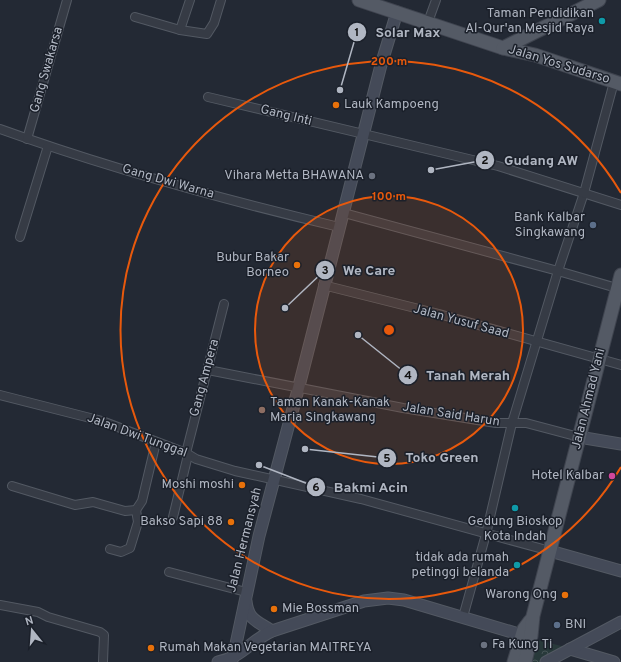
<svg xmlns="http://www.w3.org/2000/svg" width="621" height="662" font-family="Overpass,sans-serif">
<defs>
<pattern id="forest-crowns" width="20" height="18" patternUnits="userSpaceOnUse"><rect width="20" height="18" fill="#28393a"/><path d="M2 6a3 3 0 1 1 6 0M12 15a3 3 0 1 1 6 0" fill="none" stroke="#455355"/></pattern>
</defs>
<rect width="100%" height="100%" fill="#232934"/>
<!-- forest -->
<polygon fill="url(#forest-crowns)" points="534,639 565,647 540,662 532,662"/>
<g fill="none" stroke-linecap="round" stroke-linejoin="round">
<defs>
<g id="street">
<polyline points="135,17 180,30 207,34 214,23 221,0"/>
<polyline points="428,22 436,0"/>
<polyline points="180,30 190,0"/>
<polyline points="614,82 584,193 558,271 620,289"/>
<polyline points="208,97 498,166 621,205"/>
<path d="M 0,129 C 111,169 225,200 339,227"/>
<polyline points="27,139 67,0"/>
<polyline points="344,213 558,271 512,423 486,534 463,617"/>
<polyline points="20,237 48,146"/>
<polyline points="323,285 439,314 621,365"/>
<polyline points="208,370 403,408 496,423 526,423 579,437"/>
<polyline points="0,395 102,421 186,453 196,459 235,471 361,499 550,551"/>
<polyline points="186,453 224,304"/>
<polyline points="12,486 75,505 93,502 125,511 136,510 142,501 156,442"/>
<polyline points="173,517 188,455"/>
<polyline points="110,549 121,552 130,548 138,522 136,510"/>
<polyline points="169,572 246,592"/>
<polyline points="0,605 38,612 48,617 100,632 104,635 103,662"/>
</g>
<g id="secondary">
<polyline points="579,437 621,444"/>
<polyline points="550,551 621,571"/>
<path d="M 246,601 C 248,620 257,621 272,631"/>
<polyline points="570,649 614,662"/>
<polyline points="233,658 259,536 299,386 381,65 397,12"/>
<path d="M 218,662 C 240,658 252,640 272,631 L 364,601 L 388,598 L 404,600 L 522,635"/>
<polyline points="546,662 621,622"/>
</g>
<g id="primary">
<polyline points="359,0 503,48 535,55 621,84"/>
<polyline points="503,48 599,0"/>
<polyline points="514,662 524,629 530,621"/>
<polyline points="525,662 531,636 533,616 621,275"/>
</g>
</defs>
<!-- street casing -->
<use href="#street" stroke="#535963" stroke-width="10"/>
<!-- secondary casing -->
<use href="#secondary" stroke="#535963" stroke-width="13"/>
<!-- primary casing -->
<use href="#primary" stroke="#3f444f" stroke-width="15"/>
<!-- street -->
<use href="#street" stroke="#363b45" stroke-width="8"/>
<!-- secondary -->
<use href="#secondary" stroke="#444a58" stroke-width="11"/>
<!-- primary -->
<use href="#primary" stroke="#545a65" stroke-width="13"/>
</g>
<!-- distance rings -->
<circle cx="389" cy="330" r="134" fill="#e8590c" fill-opacity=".12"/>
<g fill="none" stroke="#e8590c" stroke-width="2">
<circle cx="389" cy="330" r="134"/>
<path d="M621 467A269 269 0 1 1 621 193"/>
</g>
<!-- markers -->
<g fill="#0f9aa8" stroke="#1b202a" stroke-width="1.5">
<circle cx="602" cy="21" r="4"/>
<circle cx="515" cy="508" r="4"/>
<circle cx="517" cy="565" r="4"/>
</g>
<g fill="#e8710a" stroke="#1b202a" stroke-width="1.5">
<circle cx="336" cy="105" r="4"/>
<circle cx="297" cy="265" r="4"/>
<circle cx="242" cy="485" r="4"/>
<circle cx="231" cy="522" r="4"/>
<circle cx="565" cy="595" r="4"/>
<circle cx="274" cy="609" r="4"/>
<circle cx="151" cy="648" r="4"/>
</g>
<g fill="#6b7280" stroke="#1b202a" stroke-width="1.5">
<circle cx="372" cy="176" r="4"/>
<circle cx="484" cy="645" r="4"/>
</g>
<g fill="#5c6f8a" stroke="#1b202a" stroke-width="1.5">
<circle cx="593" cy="225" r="4"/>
<circle cx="557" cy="625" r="4"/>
</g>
<circle fill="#8d6e63" stroke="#1b202a" stroke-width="1.5" cx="262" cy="410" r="4"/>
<circle fill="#d1479c" stroke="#1b202a" stroke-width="1.5" cx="612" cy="476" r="4"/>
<g text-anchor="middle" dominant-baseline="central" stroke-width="3" stroke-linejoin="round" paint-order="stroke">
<!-- poi labels -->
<g font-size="13" fill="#b0b6c2" stroke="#1b202a" text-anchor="end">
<text x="594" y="14">Taman Pendidikan<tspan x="594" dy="15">Al-Qur'an Mesjid Raya</tspan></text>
<text x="344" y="105" text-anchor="start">Lauk Kampoeng</text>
<text x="364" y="176">Vihara Metta BHAWANA</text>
<text x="585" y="218">Bank Kalbar<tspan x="585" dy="15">Singkawang</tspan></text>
<text x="289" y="258">Bubur Bakar<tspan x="289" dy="15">Borneo</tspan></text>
<text x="270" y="403" text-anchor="start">Taman Kanak-Kanak<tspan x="270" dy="15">Maria Singkawang</tspan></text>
<text x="604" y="476">Hotel Kalbar</text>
<text x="234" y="485">Moshi moshi</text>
<text x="223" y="522">Bakso Sapi 88</text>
<text x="515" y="522" text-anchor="middle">Gedung Bioskop<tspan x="515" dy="15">Kota Indah</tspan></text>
<text x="509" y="558">tidak ada rumah<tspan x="509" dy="15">petinggi belanda</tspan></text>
<text x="557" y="595">Warong Ong</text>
<text x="282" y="609" text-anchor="start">Mie Bossman</text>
<text x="565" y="625" text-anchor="start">BNI</text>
<text x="492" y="645" text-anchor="start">Fa Kung Ti</text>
<text x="159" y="648" text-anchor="start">Rumah Makan Vegetarian MAITREYA</text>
</g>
<!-- street labels -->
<g font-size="13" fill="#b0b6c2" stroke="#1b202a">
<text transform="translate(559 65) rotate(17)">Jalan Yos Sudarso</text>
<text transform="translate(47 70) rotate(-74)">Gang Swakarsa</text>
<text transform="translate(286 116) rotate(14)">Gang Inti</text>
<text transform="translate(168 182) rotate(16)">Gang Dwi Warna</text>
<text transform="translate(461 322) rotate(15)">Jalan Yusuf Saad</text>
<text transform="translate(205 378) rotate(-75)">Gang Ampera</text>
<text transform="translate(589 399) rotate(-76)">Jalan Ahmad Yani</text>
<text transform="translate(451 415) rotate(9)">Jalan Said Harun</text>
<text transform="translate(137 436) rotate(20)">Jalan Dwi Tunggal</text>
<text transform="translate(245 540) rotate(-76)">Jalan Hermansyah</text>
</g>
</g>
<circle cx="389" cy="330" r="6" fill="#e8590c" stroke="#1b202a" stroke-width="2"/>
<g font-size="12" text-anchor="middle" font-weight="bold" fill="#e8590c" stroke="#1b202a" stroke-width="3" stroke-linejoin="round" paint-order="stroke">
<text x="389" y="65">200 m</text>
<text x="389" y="200">100 m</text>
</g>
<!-- callouts -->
<path fill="none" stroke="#b0b6c2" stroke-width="1.5" d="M340 90L357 32M431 170L485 160M285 308L325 270M358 335L408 375M305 449L387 458M259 465L316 487"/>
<g fill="#b0b6c2" stroke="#1b202a" stroke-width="1.5">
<circle cx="340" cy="90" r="4"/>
<circle cx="431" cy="170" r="4"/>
<circle cx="285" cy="308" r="4"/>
<circle cx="358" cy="335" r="4"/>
<circle cx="305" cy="449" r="4"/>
<circle cx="259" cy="465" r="4"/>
<circle cx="357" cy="32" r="10"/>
<circle cx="485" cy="160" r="10"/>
<circle cx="325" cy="270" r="10"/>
<circle cx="408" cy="375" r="10"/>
<circle cx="387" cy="458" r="10"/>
<circle cx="316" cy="487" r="10"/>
</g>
<g font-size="12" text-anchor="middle" font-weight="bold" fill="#111">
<text x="357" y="36">1</text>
<text x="485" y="164">2</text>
<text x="325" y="274">3</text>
<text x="408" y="379">4</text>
<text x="387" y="462">5</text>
<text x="316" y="491">6</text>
</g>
<g font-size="14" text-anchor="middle" font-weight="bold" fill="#b0b6c2" stroke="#1b202a" stroke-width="3" stroke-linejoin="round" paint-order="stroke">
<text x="408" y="37">Solar Max</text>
<text x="541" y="165">Gudang AW</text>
<text x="369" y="275">We Care</text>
<text x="468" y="380">Tanah Merah</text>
<text x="442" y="462">Toko Green</text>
<text x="371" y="492">Bakmi Acin</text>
</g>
<!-- north arrow -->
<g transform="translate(32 630) rotate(343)" stroke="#1b202a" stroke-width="3" paint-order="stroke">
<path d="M0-3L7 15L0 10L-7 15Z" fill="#b0b6c2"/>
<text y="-6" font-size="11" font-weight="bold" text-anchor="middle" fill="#b0b6c2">N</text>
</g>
</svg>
